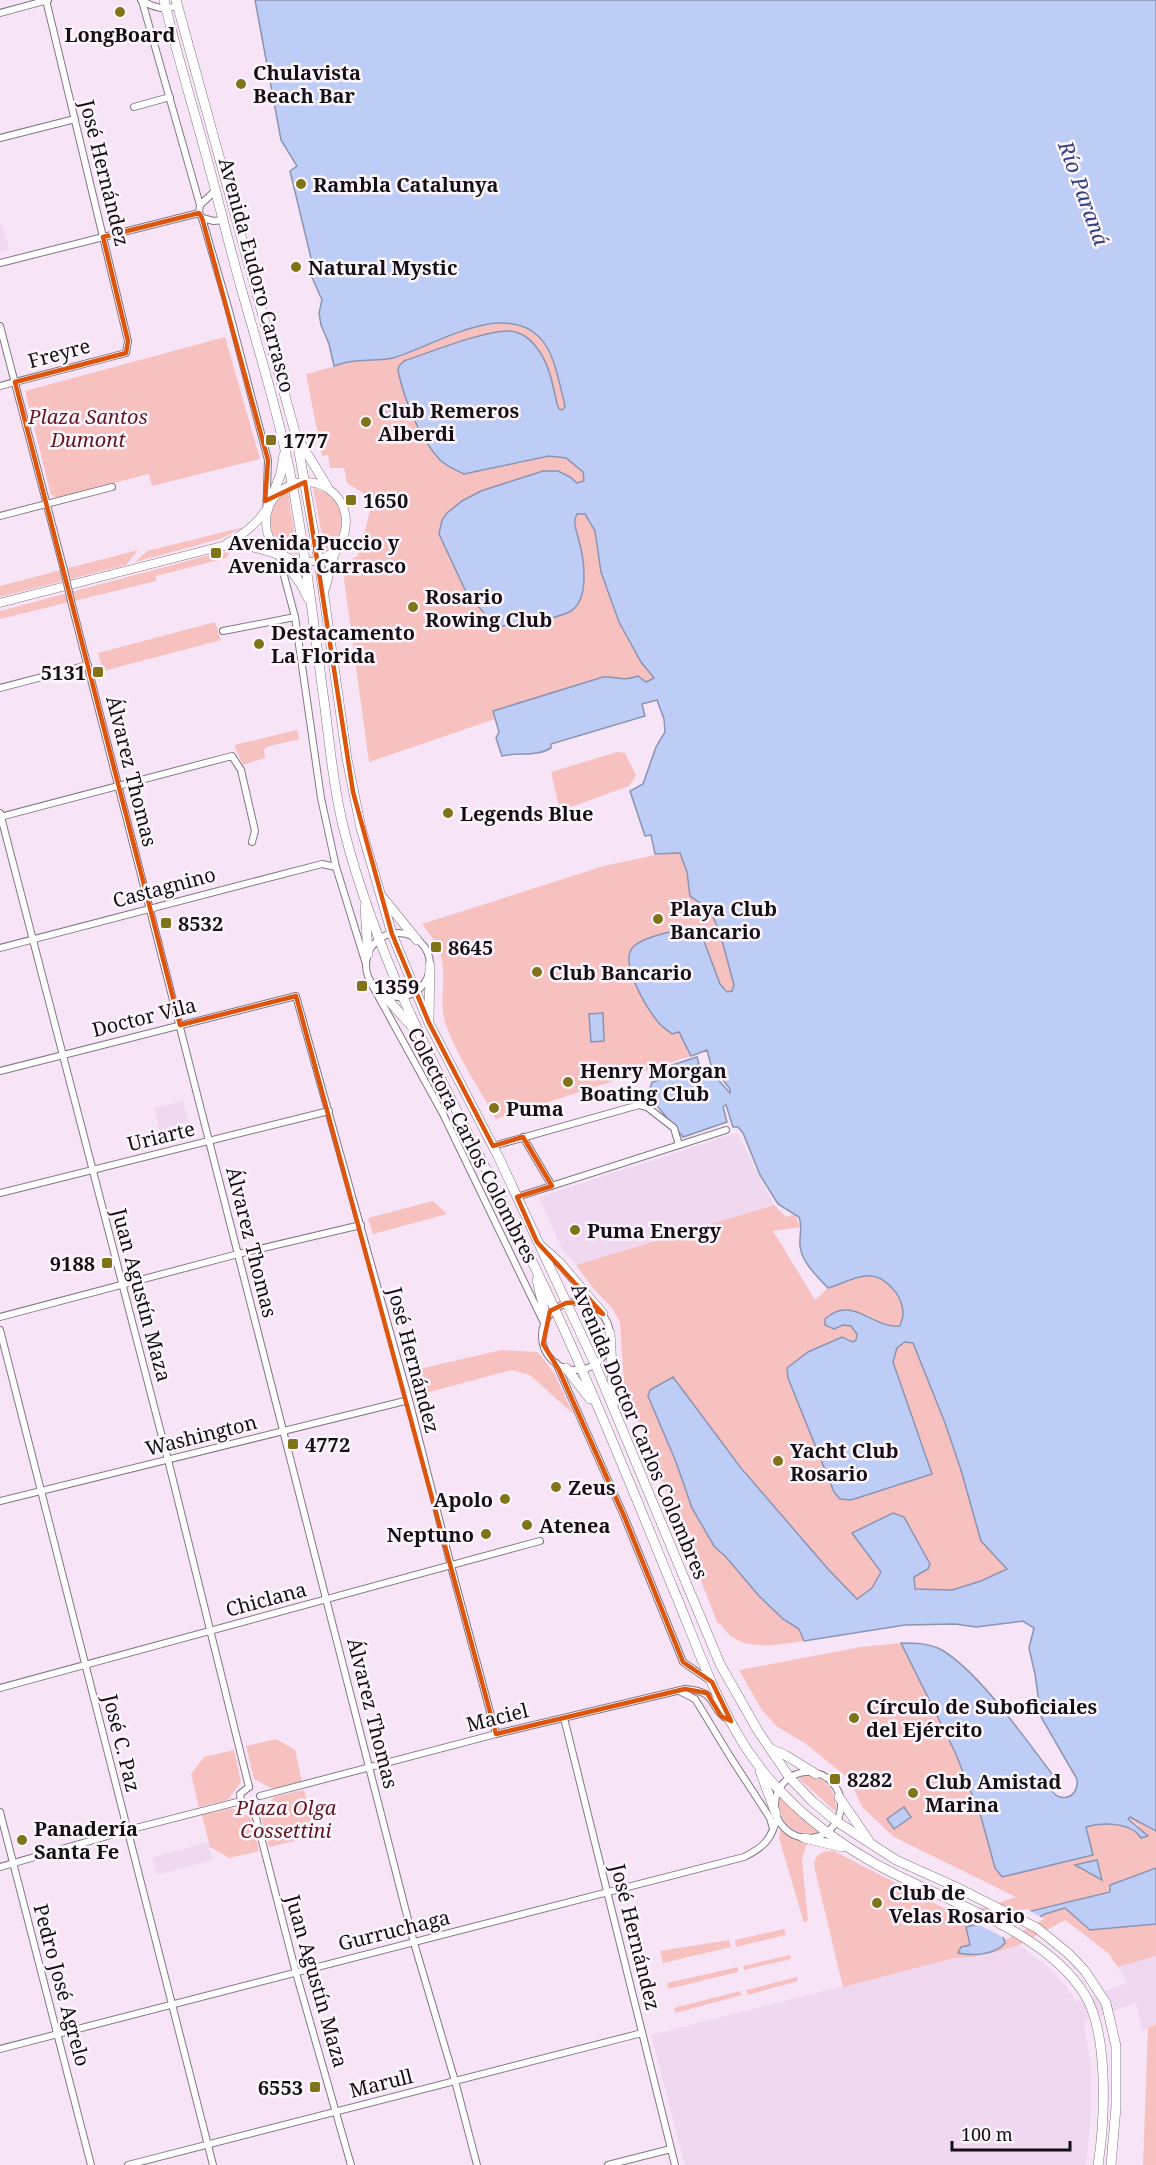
<svg xmlns="http://www.w3.org/2000/svg" width="1156" height="2165" font-family="'Noto Serif',serif">
<rect width="100%" height="100%" fill="#f7e5f7"/>
<!-- built -->
<g fill="#efd8f0">
<polygon points="2,224 9,249 0,252 0,225"/>
<polygon points="183,1101 189,1122 160,1130 154,1108"/>
<polygon points="737,1133 774,1205 576,1265 563,1251 539,1197"/>
<polygon points="208,1842 213,1860 157,1875 152,1858"/>
<polygon points="1019,1945 1051,1969 1066,1986 1076,2001 1127,1983 1118,1967 1156,1956 1156,2024 1142,2031 1136,2003 1084,2022 1091,2067 1091,2115 1086,2165 685,2165 651,2035 954,1958 974,1957"/>
</g>
<!-- green -->
<g fill="#f7c1c0">
<path d="M 504,323 C 537,327 548,345 557,375 C 560,386 564,396 565,407 L 562,410 L 559,409 C 548,381 549,351 520,334 L 398,371 C 404,399 415,422 430,446 L 518,464 L 549,456 L 566,458 L 583,472 L 584,481 L 577,483 L 570,477 L 531,475 L 481,491 L 447,513 L 440,528 C 451,557 460,585 480,610 L 584,576 C 583,562 572,522 577,514 L 585,514 L 595,531 L 601,572 L 619,622 L 641,662 L 654,678 L 646,682 L 603,677 L 493,711 L 495,719 L 369,762 L 344,579 L 347,561 L 358,556 L 358,542 L 365,531 L 371,506 L 366,495 L 347,483 L 344,468 L 330,468 L 328,455 L 322,456 L 306,374 L 355,361 L 391,358 L 472,328 Z"/>
<polygon points="225,337 260,459 152,486 149,474 59,497 55,497 51,495 25,391"/>
<path d="M 313,488 C 345,495 352,533 325,551 Z"/>
<path d="M 288,492 L 298,555 C 267,547 260,509 288,492 Z"/>
<polygon points="244,527 220,539 135,562 147,551"/>
<polygon points="138,550 126,565 0,597 0,586"/>
<polygon points="230,552 226,558 156,576 156,581 0,619 0,611 217,553"/>
<polygon points="215,622 221,640 103,671 98,653"/>
<polygon points="297,730 299,739 266,747 264,750 265,758 243,765 234,745"/>
<polygon points="617,752 625,753 636,775 629,786 560,811 551,772"/>
<path d="M 680,853 L 687,872 L 690,896 L 710,910 L 720,933 L 734,985 L 732,991 L 727,992 L 720,984 L 701,934 C 683,927 680,930 662,935 C 652,938 635,941 630,952 C 620,972 656,1021 672,1034 L 679,1032 L 691,1056 L 496,1119 C 479,1088 458,1058 446,1025 C 438,1002 447,979 441,956 C 439,944 429,934 422,924 L 604,866 L 655,855 Z"/>
<polygon points="433,1201 447,1214 373,1234 368,1218"/>
<path d="M 774,1205 L 786,1217 L 795,1214 L 800,1227 L 773,1231 L 815,1300 L 828,1288 L 866,1276 L 884,1280 L 894,1290 L 901,1302 L 904,1314 L 900,1326 L 890,1327 L 865,1314 L 834,1329 L 843,1325 L 851,1326 L 857,1334 L 856,1341 L 853,1342 L 848,1338 L 808,1352 L 787,1368 L 788,1378 L 834,1492 L 932,1474 L 893,1362 L 897,1348 L 905,1342 L 914,1343 L 945,1423 L 961,1470 L 981,1541 L 1007,1569 L 981,1581 L 952,1590 L 915,1589 L 914,1577 L 928,1569 L 892,1513 L 852,1533 L 881,1571 L 872,1588 L 857,1599 C 790,1530 730,1455 673,1377 L 650,1390 L 648,1396 L 676,1462 L 692,1508 L 714,1546 L 726,1557 L 759,1596 L 783,1619 L 799,1629 L 804,1641 C 775,1645 737,1654 720,1623 L 718,1624 L 624,1386 L 620,1322 L 611,1307 L 593,1288 L 576,1265 Z"/>
<polygon points="501,1350 538,1352 554,1373 573,1414 530,1375 511,1370 422,1394 415,1370"/>
<path d="M 901,1643 L 955,1752 L 981,1817 L 995,1868 L 1093,1855 L 1086,1827 C 1101,1822 1122,1823 1136,1831 L 1139,1826 L 1128,1818 L 1130,1817 L 1156,1831 L 1156,1868 L 1110,1885 L 1111,1892 L 966,1928 L 970,1945 L 1003,1938 L 1045,1914 L 1065,1908 L 1090,1930 L 1156,1924 L 1156,1956 L 1118,1967 L 1108,1953 L 1065,1920 L 1019,1945 L 1003,1950 L 974,1957 L 954,1958 L 843,1987 L 814,1866 C 815,1853 823,1851 834,1851 L 959,1916 L 1016,1897 L 894,1837 L 863,1808 L 848,1778 L 806,1744 L 776,1726 L 762,1710 L 739,1670 L 861,1647 Z"/>
<polygon points="276,1739 295,1750 302,1782 273,1789 254,1779 246,1746"/>
<polygon points="234,1750 241,1782 228,1800 199,1807 191,1774 204,1757"/>
<path d="M 810,1775 C 829,1781 837,1792 836,1812 L 798,1778 Z"/>
<polygon points="304,1790 311,1822 298,1840 269,1847 261,1815 274,1797"/>
<path d="M 780,1794 L 820,1833 C 795,1840 775,1820 780,1794 Z"/>
<polygon points="232,1808 251,1818 259,1851 229,1858 210,1847 202,1815"/>
<polygon points="780,1830 795,1840 807,1842 802,1860 808,1920 804,1923 779,1838"/>
<polygon points="784,1929 786,1935 736,1947 735,1940"/>
<polygon points="729,1940 731,1947 663,1963 660,1951"/>
<polygon points="790,1955 791,1959 744,1970 743,1966"/>
<polygon points="738,1967 738,1972 668,1989 667,1983"/>
<polygon points="797,1977 798,1981 748,1995 746,1990"/>
<polygon points="740,1991 742,1995 675,2013 674,2008"/>
<polygon points="1156,2024 1156,2165 1143,2165 1148,2028"/>
</g>
<!-- water -->
<g fill="#becdf6" stroke="#8b94b2" stroke-width="1.5">
<path d="M 255,0 L 1156,0 L 1156,1831 L 1130,1817 L 1128,1819 L 1148,1836 L 1141,1838 C 1131,1822 1102,1822 1086,1827 L 1093,1855 L 1002,1877 L 995,1868 L 981,1817 L 955,1752 L 901,1643 C 915,1643 929,1643 942,1650 C 981,1674 1024,1738 1053,1775 C 1041,1801 1080,1807 1077,1779 L 1041,1717 L 1035,1674 L 1029,1648 L 1034,1628 L 1023,1621 L 976,1627 L 955,1624 L 905,1625 L 804,1641 L 799,1629 L 783,1619 L 759,1596 L 726,1557 L 714,1546 L 692,1508 L 676,1462 L 648,1396 L 650,1390 L 673,1377 L 741,1468 L 828,1569 L 857,1599 L 872,1588 L 881,1572 L 852,1533 L 893,1513 L 904,1517 L 930,1564 L 928,1569 L 914,1577 L 915,1589 L 952,1590 L 981,1581 L 1007,1569 L 981,1541 L 961,1470 L 945,1423 L 913,1343 L 905,1342 L 897,1348 L 893,1362 L 932,1474 L 851,1500 L 840,1499 L 834,1492 L 788,1378 L 787,1368 L 808,1352 L 842,1337 L 853,1342 L 856,1340 L 857,1334 L 851,1326 L 843,1325 L 834,1329 L 825,1325 L 825,1319 C 852,1294 873,1329 900,1326 C 901,1322 904,1316 903,1312 C 902,1294 884,1274 865,1276 C 854,1277 839,1285 828,1288 C 817,1276 802,1263 800,1246 C 799,1236 803,1227 799,1217 L 778,1204 L 760,1175 L 743,1133 L 738,1127 L 733,1127 L 726,1105 L 723,1107 L 727,1122 L 683,1137 L 648,1095 L 652,1082 L 707,1067 L 730,1093 L 730,1089 L 711,1065 L 707,1050 L 691,1056 L 679,1032 L 672,1034 C 667,1030 662,1027 658,1022 C 647,1008 617,961 634,946 C 645,936 681,929 696,927 L 701,933 L 720,984 L 727,992 L 732,991 L 734,985 L 720,933 L 710,910 L 690,896 L 687,872 L 680,853 L 655,854 L 651,835 L 645,836 L 630,791 L 643,784 L 656,747 L 665,732 L 664,719 L 657,700 L 642,704 L 645,716 L 551,744 L 551,748 C 537,757 518,752 502,756 L 496,738 L 499,732 L 493,711 L 603,677 C 619,676 621,682 638,676 L 646,682 L 654,678 L 641,662 L 619,622 L 601,572 L 595,531 L 585,514 L 577,514 C 572,523 577,531 579,541 C 584,559 590,599 571,611 C 558,619 519,624 502,626 L 485,614 L 467,594 L 439,534 L 442,520 L 447,513 L 462,501 L 481,491 L 543,471 L 558,471 L 570,477 L 577,483 L 584,481 L 583,472 L 566,458 L 549,456 L 464,474 C 456,470 446,466 440,460 C 419,437 405,402 398,371 L 399,366 L 404,361 C 428,353 488,329 510,331 C 521,332 531,339 537,348 C 549,363 553,385 557,404 L 559,409 L 562,410 L 565,407 L 564,401 C 558,380 555,353 539,337 C 502,300 432,347 393,358 C 381,361 368,359 356,361 C 349,361 341,364 334,366 L 329,344 L 321,325 L 319,313 L 322,300 L 311,275 L 311,258 L 290,171 L 297,166 L 281,140 Z"/>
<polygon points="603,1013 604,1041 591,1042 589,1014"/>
<polygon points="697,1057 699,1064 675,1072 672,1065"/>
<polygon points="904,1807 911,1817 894,1829 887,1819"/>
<polygon points="1097,1860 1102,1880 1075,1865"/>
<path d="M 1156,1868 L 1156,1924 L 1090,1930 L 1065,1908 L 1045,1914 L 1003,1937 L 1005,1943 C 996,1955 972,1956 958,1953 L 961,1947 L 970,1945 L 966,1927 L 1110,1892 L 1110,1885 Z"/>
</g>
<!-- pier -->
<polygon fill="#f7e5f7" points="1027,1909 1044,1919 1007,1939 973,1922"/>
<g fill="none" stroke-linecap="round" stroke-linejoin="round">
<defs>
<g id="minor">
<path d="M 141,0 C 154,8 163,10 178,6"/>
<polyline points="142,1 200,205 199,213 202,218 228,307 268,460 266,518"/>
<polyline points="0,13 48,0"/>
<polyline points="134,107 170,97"/>
<polyline points="0,138 75,119"/>
<polyline points="200,205 215,191"/>
<polyline points="202,218 214,221 223,220"/>
<polyline points="0,263 199,213"/>
<polyline points="0,326 64,570"/>
<polyline points="0,386 126,353 128,341 46,0"/>
<polyline points="0,516 112,487"/>
<polyline points="279,557 295,617 321,798 336,867 366,964"/>
<polyline points="71,601 414,1943 455,2081 477,2165"/>
<polyline points="223,631 295,617"/>
<polyline points="0,688 88,665"/>
<polyline points="0,813 168,1460 249,1787"/>
<polyline points="0,817 232,756 241,770 255,831 252,842"/>
<circle cx="398" cy="965" r="32"/>
<polyline points="0,948 322,864 336,867"/>
<polyline points="371,983 443,1114 544,1323"/>
<polyline points="0,1071 296,996 409,1400 451,1566 496,1734"/>
<polyline points="523,1137 552,1186"/>
<polyline points="493,1146 639,1105 647,1107 674,1128 679,1145"/>
<polyline points="0,1193 329,1111"/>
<polyline points="517,1197 726,1130"/>
<circle cx="576" cy="1336" r="34"/>
<polyline points="0,1317 238,1254 361,1225"/>
<polyline points="0,1330 213,2165"/>
<polyline points="556,1363 624,1516 683,1662 709,1680"/>
<polyline points="0,1501 409,1400"/>
<polyline points="0,1688 540,1541"/>
<polyline points="679,1691 695,1699 700,1707 731,1758 770,1818 773,1829"/>
<polyline points="564,1718 675,2165"/>
<circle cx="808" cy="1805" r="33"/>
<path d="M 260,1796 L 496,1734 L 685,1689 C 720,1691 707,1708 729,1720"/>
<polyline points="241,1801 240,1794 249,1787"/>
<polyline points="253,1806 296,1973 351,2165"/>
<polyline points="0,1812 91,2165"/>
<polyline points="0,1867 128,1830 241,1801"/>
<path d="M 0,2049 L 744,1857 C 764,1847 772,1839 777,1817"/>
<polyline points="128,2165 642,2033"/>
<polyline points="608,2165 671,2149"/>
</g>
<g id="tertiary">
<circle cx="306" cy="522" r="40"/>
<path d="M 227,543 C 243,535 255,526 265,511"/>
<path d="M 0,603 L 222,546 C 244,544 260,548 281,556"/>
</g>
<g id="secondary">
<path d="M 164,0 C 176,52 192,103 206,155 C 219,202 230,250 244,298 C 262,361 281,424 293,488 C 307,561 315,635 325,708 C 330,748 334,790 344,830 C 388,1002 484,1154 557,1314 C 598,1403 635,1495 672,1586 C 693,1635 710,1687 737,1733 C 773,1797 836,1846 901,1877 C 962,1907 1048,1935 1085,1995 C 1109,2035 1105,2120 1098,2165"/>
<polyline points="176,0 296,436 319,561 347,759 361,828 392,934 429,1023 498,1156 595,1364 720,1664 758,1731 790,1778 812,1801 836,1821 896,1860 956,1887 1037,1928 1069,1954 1085,1971 1106,2003 1116,2046 1116,2107 1111,2165"/>
<polyline points="300,442 328,488"/>
<polyline points="269,505 281,473 284,455"/>
<polyline points="272,544 301,584 308,598"/>
<polyline points="325,588 333,557 338,546"/>
<polyline points="383,898 417,940"/>
<polyline points="365,907 368,954"/>
<polyline points="382,993 414,1029"/>
<polyline points="429,1018 430,965"/>
<polyline points="541,1246 560,1263 603,1314"/>
<polyline points="537,1280 546,1318"/>
<polyline points="610,1333 614,1403"/>
<polyline points="566,1368 590,1399"/>
<polyline points="771,1749 785,1755 816,1774"/>
<polyline points="760,1771 776,1814"/>
<polyline points="839,1797 869,1841"/>
<polyline points="804,1838 842,1847"/>
</g>
</defs>
<!-- minor casing -->
<use href="#minor" stroke="#857686" stroke-width="8"/>
<!-- tertiary casing -->
<use href="#tertiary" stroke="#857686" stroke-width="9"/>
<!-- secondary casing -->
<use href="#secondary" stroke="#857686" stroke-width="10"/>
<!-- minor -->
<use href="#minor" stroke="#fff" stroke-width="6"/>
<!-- tertiary -->
<use href="#tertiary" stroke="#fff" stroke-width="8"/>
<!-- secondary -->
<use href="#secondary" stroke="#fff" stroke-width="9"/>
<defs>
<polyline id="minor-bridge" points="64,570 71,601"/>
</defs>
<!-- minor-bridge casing -->
<use href="#minor-bridge" stroke="#857686" stroke-width="8" stroke-linecap="butt"/>
<!-- minor-bridge -->
<use href="#minor-bridge" stroke="#fff" stroke-width="6"/>
</g>
<!-- marked area -->
<path fill="none" stroke="#dd550c" stroke-width="4.5" stroke-linejoin="round" d="M 199,213 L 202,218 L 268,460 L 265,501 L 305,482 L 353,792 L 392,934 L 429,1023 L 493,1146 L 523,1137 L 552,1186 L 517,1197 L 537,1242 L 603,1314 L 580,1302 L 566,1303 L 550,1311 L 543,1344 L 559,1370 L 624,1516 L 683,1662 L 712,1682 L 731,1721 L 721,1716 L 707,1693 L 685,1689 L 496,1734 L 296,996 L 180,1025 L 15,382 L 126,353 L 128,341 L 103,237 Z"/>
<!-- markers -->
<g fill="#7f7518" stroke="#fdf6fe" stroke-width="2">
<circle cx="120" cy="12" r="6"/>
<circle cx="241" cy="84" r="6"/>
<circle cx="301" cy="184" r="6"/>
<circle cx="296" cy="267" r="6"/>
<circle cx="366" cy="422" r="6"/>
<rect x="265" y="434" width="12" height="12" rx="3"/>
<rect x="345" y="494" width="12" height="12" rx="3"/>
<rect x="210" y="547" width="12" height="12" rx="3"/>
<circle cx="413" cy="607" r="6"/>
<circle cx="259" cy="644" r="6"/>
<rect x="92" y="666" width="12" height="12" rx="3"/>
<circle cx="448" cy="813" r="6"/>
<circle cx="658" cy="919" r="6"/>
<rect x="160" y="917" width="12" height="12" rx="3"/>
<rect x="430" y="941" width="12" height="12" rx="3"/>
<circle cx="537" cy="972" r="6"/>
<rect x="356" y="980" width="12" height="12" rx="3"/>
<circle cx="568" cy="1082" r="6"/>
<circle cx="494" cy="1108" r="6"/>
<circle cx="575" cy="1230" r="6"/>
<rect x="101" y="1257" width="12" height="12" rx="3"/>
<rect x="287" y="1438" width="12" height="12" rx="3"/>
<circle cx="778" cy="1461" r="6"/>
<circle cx="556" cy="1487" r="6"/>
<circle cx="505" cy="1499" r="6"/>
<circle cx="527" cy="1525" r="6"/>
<circle cx="486" cy="1534" r="6"/>
<circle cx="854" cy="1718" r="6"/>
<rect x="829" y="1773" width="12" height="12" rx="3"/>
<circle cx="913" cy="1793" r="6"/>
<circle cx="22" cy="1840" r="6"/>
<circle cx="877" cy="1903" r="6"/>
<rect x="309" y="2081" width="12" height="12" rx="3"/>
</g>
<g text-anchor="middle" dominant-baseline="central" stroke-width="5" stroke-linejoin="round" paint-order="stroke">
<!-- poi labels -->
<g font-size="20" font-weight="bold" fill="#150f15" stroke="#fdf6fe" text-anchor="start">
<text x="120" y="34" text-anchor="middle">LongBoard</text>
<text x="253" y="72">Chulavista<tspan x="253" dy="23">Beach Bar</tspan></text>
<text x="313" y="184">Rambla Catalunya</text>
<text x="308" y="267">Natural Mystic</text>
<text x="378" y="410">Club Remeros<tspan x="378" dy="23">Alberdi</tspan></text>
<text x="283" y="440">1777</text>
<text x="363" y="500">1650</text>
<text x="228" y="542">Avenida Puccio y<tspan x="228" dy="23">Avenida Carrasco</tspan></text>
<text x="425" y="596">Rosario<tspan x="425" dy="23">Rowing Club</tspan></text>
<text x="271" y="632">Destacamento<tspan x="271" dy="23">La Florida</tspan></text>
<text x="86" y="672" text-anchor="end">5131</text>
<text x="460" y="813">Legends Blue</text>
<text x="670" y="908">Playa Club<tspan x="670" dy="23">Bancario</tspan></text>
<text x="178" y="923">8532</text>
<text x="448" y="947">8645</text>
<text x="549" y="972">Club Bancario</text>
<text x="374" y="986">1359</text>
<text x="580" y="1070">Henry Morgan<tspan x="580" dy="23">Boating Club</tspan></text>
<text x="506" y="1108">Puma</text>
<text x="587" y="1230">Puma Energy</text>
<text x="95" y="1263" text-anchor="end">9188</text>
<text x="305" y="1444">4772</text>
<text x="790" y="1450">Yacht Club<tspan x="790" dy="23">Rosario</tspan></text>
<text x="568" y="1487">Zeus</text>
<text x="493" y="1499" text-anchor="end">Apolo</text>
<text x="539" y="1525">Atenea</text>
<text x="474" y="1534" text-anchor="end">Neptuno</text>
<text x="866" y="1706">Círculo de Suboficiales<tspan x="866" dy="23">del Ejército</tspan></text>
<text x="847" y="1779">8282</text>
<text x="925" y="1781">Club Amistad<tspan x="925" dy="23">Marina</tspan></text>
<text x="34" y="1828">Panadería<tspan x="34" dy="23">Santa Fe</tspan></text>
<text x="889" y="1892">Club de<tspan x="889" dy="23">Velas Rosario</tspan></text>
<text x="303" y="2087" text-anchor="end">6553</text>
</g>
<!-- street labels -->
<g font-size="20" fill="#150f15" stroke="#fdf6fe">
<text transform="translate(105 173) rotate(76)">José Hernández</text>
<text transform="translate(257 275) rotate(75)">Avenida Eudoro Carrasco</text>
<text transform="translate(59 353) rotate(-15)">Freyre</text>
<text transform="translate(132 771) rotate(76)">Álvarez Thomas</text>
<text transform="translate(164 887) rotate(-15)">Castagnino</text>
<text transform="translate(144 1017) rotate(-14)">Doctor Vila</text>
<text transform="translate(161 1136) rotate(-14)">Uriarte</text>
<text transform="translate(473 1145) rotate(63)">Colectora Carlos Colombres</text>
<text transform="translate(252 1242) rotate(76)">Álvarez Thomas</text>
<text transform="translate(142 1295) rotate(75)">Juan Agustín Maza</text>
<text transform="translate(414 1360) rotate(75)">José Hernández</text>
<text transform="translate(640 1431) rotate(67)">Avenida Doctor Carlos Colombres</text>
<text transform="translate(201 1435) rotate(-14)">Washington</text>
<text transform="translate(266 1599) rotate(-15)">Chiclana</text>
<text transform="translate(373 1713) rotate(76)">Álvarez Thomas</text>
<text transform="translate(497 1717) rotate(-14)">Maciel</text>
<text transform="translate(122 1743) rotate(76)">José C. Paz</text>
<text transform="translate(394 1930) rotate(-14)">Gurruchaga</text>
<text transform="translate(636 1937) rotate(76)">José Hernández</text>
<text transform="translate(317 1981) rotate(74)">Juan Agustín Maza</text>
<text transform="translate(62 1985) rotate(75)">Pedro José Agrelo</text>
<text transform="translate(381 2083) rotate(-14)">Marull</text>
</g>
<!-- park labels -->
<g font-size="20" font-style="italic" fill="#61171e" stroke="#fdf6fe">
<text x="88" y="416">Plaza Santos<tspan x="88" dy="23">Dumont</tspan></text>
<text x="286" y="1807">Plaza Olga<tspan x="286" dy="23">Cossettini</tspan></text>
</g>
<!-- water labels -->
<g font-size="21" font-style="italic" fill="#31427f" stroke="#fdf6fe">
<text transform="translate(1084 193) rotate(70)">Río Paraná</text>
</g>
</g>
<!-- scale -->
<path d="M952 2141v9h118v-9" fill="none" stroke="#150f15" stroke-width="3"/>
<text x="961" y="2141" font-size="18" fill="#150f15" stroke="#fdf6fe" stroke-width="4.5" paint-order="stroke">100 m</text>
</svg>
